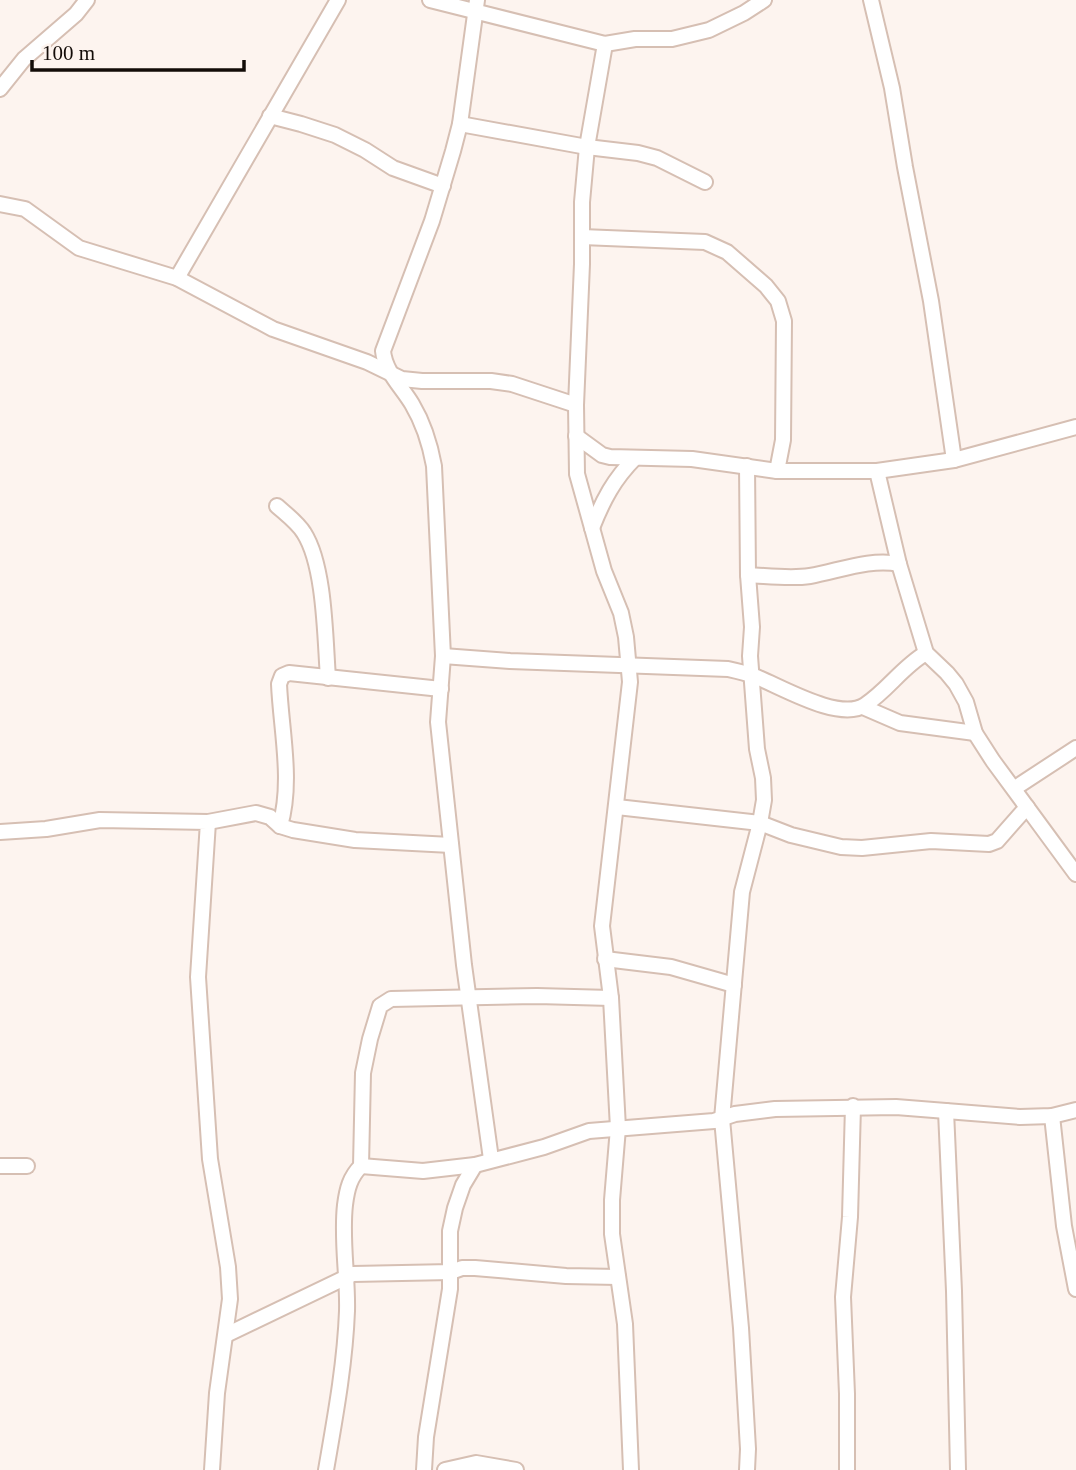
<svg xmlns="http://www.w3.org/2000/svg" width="1076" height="1470" font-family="Georgia,serif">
<rect width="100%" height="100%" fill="#fdf4ef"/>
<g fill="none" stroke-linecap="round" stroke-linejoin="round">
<defs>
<g id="minor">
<polyline points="430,0 605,44 635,39 672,39 709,30 744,13 764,0"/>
<path d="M 477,0 L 460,124 L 453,151 L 432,221 L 383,351 C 385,372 402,387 412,404 C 424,424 430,444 434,466 L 443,656 L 438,722 L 464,965 L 491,1159"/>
<polyline points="871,0 892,88 905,167 931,301 954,460"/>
<polyline points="605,44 587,147 582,202 582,264 576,405 577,474 604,571 621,613 626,637 630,682 602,926 611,998 618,1128 612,1200 612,1234 625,1324 631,1470"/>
<polyline points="0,89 24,59 76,14 87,0"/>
<polyline points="270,116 301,124 335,135 365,150 393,168 443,186"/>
<polyline points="460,124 587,147 638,153 657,158 705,182"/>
<polyline points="0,204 25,209 79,248 177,278 273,329 367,362 402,379 422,381 491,381 512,384 576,405"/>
<polyline points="582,237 705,242 727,252 766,286 778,301 784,321 783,440 777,471"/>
<polyline points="177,278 338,0"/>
<polyline points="576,436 602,455 610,457 692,459 777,471 877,471 954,460 1076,427"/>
<polyline points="877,471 899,564 926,653 947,673 956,684 966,702 975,733 993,761 1076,874"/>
<path d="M 277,506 C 286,514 298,523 304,533 C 325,566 325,638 328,678"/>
<path d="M 592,528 C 603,500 614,479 635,458"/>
<path d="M 748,575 C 769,576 790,579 810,576 C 839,571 870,558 899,564"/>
<path d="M 443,656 L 510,661 L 728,669 C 737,671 746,673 754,676 C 780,686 839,722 865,705 C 888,690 902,667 926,653"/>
<polyline points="863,707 900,723 975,733"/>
<polyline points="1015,788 1076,748"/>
<polyline points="617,807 760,823 791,835 841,847 862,848 931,841 989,844 997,841 1027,807"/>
<polyline points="208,822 256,813 270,817 280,826 293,830 355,840 451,845"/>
<path d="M 280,826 C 293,781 281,730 279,684 L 282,676 L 289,673 L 441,689"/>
<polyline points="0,832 46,829 100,820 208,822 198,977 210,1159 228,1267 230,1299 217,1393 212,1470"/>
<polyline points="605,959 671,967 734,985"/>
<polyline points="946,1111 954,1291 958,1470"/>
<polyline points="1052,1116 1064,1226 1076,1289"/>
<polyline points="0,1166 27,1166"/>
<polyline points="361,1166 423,1171 475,1165 544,1147 589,1131 714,1121 735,1114 775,1109 896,1107 1020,1117 1052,1116 1076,1110"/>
<polyline points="226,1335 353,1274 451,1272 462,1268 475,1268 566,1276 618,1277"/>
<path d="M 326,1470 C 335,1418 345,1364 347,1311 C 348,1276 341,1240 345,1205 C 347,1189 350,1177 361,1166 L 363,1073 L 370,1039 L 380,1006 L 391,999 L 537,996 L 611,998"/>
<polyline points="424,1470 426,1437 450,1289 450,1231 455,1208 463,1185 475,1165"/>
<polyline points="445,1470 476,1463 516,1470"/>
<polyline points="747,1470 748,1449 741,1328 722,1119 742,892 760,823 764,800 763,778 757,749 750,656 752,627 748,575 747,466"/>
<polyline points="847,1470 847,1394 843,1297 850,1217 853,1106"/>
</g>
</defs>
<!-- minor casing -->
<use href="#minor" stroke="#d6bfb3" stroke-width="18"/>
<!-- minor -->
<use href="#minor" stroke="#fff" stroke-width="14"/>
</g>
<!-- scale -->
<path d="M32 60v10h212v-10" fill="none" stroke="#130c08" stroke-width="3.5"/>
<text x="42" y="60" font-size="21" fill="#130c08" stroke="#fdf4ef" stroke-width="5" paint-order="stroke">100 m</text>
</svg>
